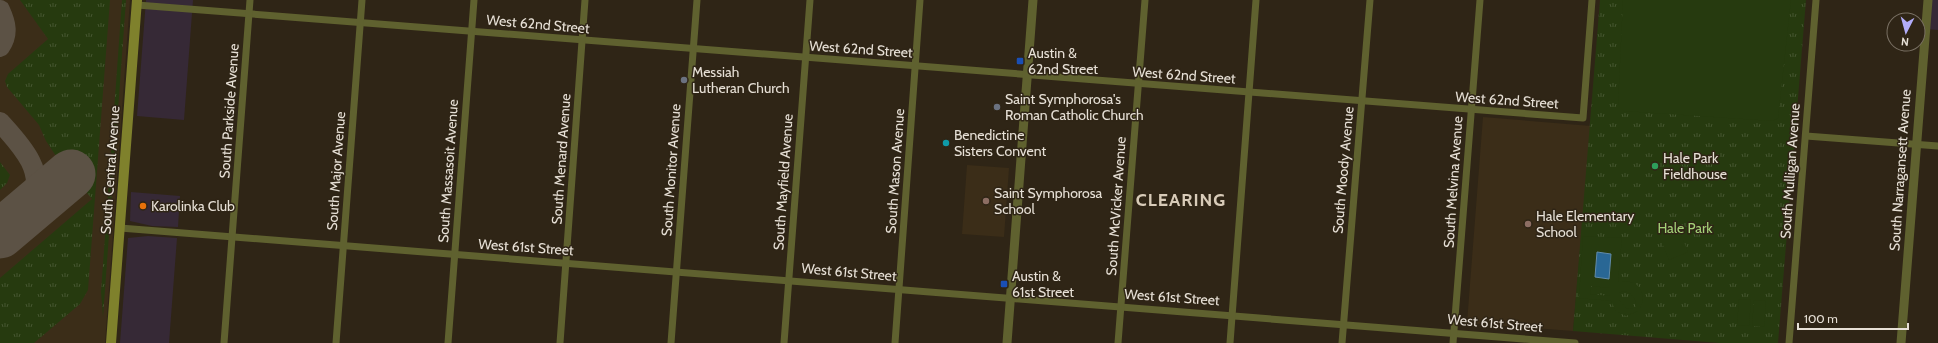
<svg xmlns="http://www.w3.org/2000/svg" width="1938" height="343" font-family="Cabin,sans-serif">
<defs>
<pattern id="grass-tufts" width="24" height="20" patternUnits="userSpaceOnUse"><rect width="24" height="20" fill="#263a0f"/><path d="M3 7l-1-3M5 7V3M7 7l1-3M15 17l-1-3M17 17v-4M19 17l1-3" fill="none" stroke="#465631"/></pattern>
</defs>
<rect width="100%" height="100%" fill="#2f2516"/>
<!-- commercial -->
<g fill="#362936">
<polygon points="146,0 193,0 184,120 137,116"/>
<polygon points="1927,0 1938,0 1938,30 1925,29"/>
<polygon points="131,192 180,196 178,227 152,226 130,221"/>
<polygon points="148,236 177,238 169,343 120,343 128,238"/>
</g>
<!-- built -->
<g fill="#3b2d18">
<polygon points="0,0 130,0 105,343 0,343"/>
<polygon points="1483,117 1591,126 1573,331 1467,323"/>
<polygon points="967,165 1009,168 1004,237 962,234"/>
</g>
<!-- grass -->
<g fill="url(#grass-tufts)">
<polygon points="20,0 110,0 88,290 80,304 34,343 0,343 0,278 92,199 58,159 46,141 39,125 7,87 5,81 8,74 48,39"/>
<polygon points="122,0 126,0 103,317 101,292"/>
<polygon points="1600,0 1806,0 1778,343 1720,343 1573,331"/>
<polygon points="0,162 10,175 7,183 0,190"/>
</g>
<!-- pitch -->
<g fill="#263a0f" fill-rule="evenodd">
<polygon points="1623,0 1791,0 1778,118 1773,121 1624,111 1618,105"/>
<polygon points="1675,220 1688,252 1669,260 1656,228"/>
<path d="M 1583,236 L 1622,238 L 1618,282 C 1623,282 1629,281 1634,283 C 1645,290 1645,302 1638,311 L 1626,316 L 1616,311 L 1611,301 L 1579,298 ZM 1591,286 L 1610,288 L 1610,296 L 1590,294 ZM 1623,291 C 1631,292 1636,298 1636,306 L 1633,309 L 1626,308 L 1619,300 L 1619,293 Z"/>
<polygon points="1739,299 1751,300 1749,326 1737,325"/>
<polygon points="1754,300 1766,301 1764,327 1752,326"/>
</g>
<!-- water -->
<polygon fill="#296795" stroke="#628ba8" points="1597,252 1611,254 1609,279 1595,277"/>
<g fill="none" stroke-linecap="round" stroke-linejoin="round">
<!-- taxiway -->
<g stroke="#5c5245" stroke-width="20">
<path d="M 0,10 C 6,23 9,34 0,47"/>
<path d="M 0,122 C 19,143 49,173 30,203 C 26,210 18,217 12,224"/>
</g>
<!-- runway -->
<polyline stroke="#5c5245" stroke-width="49" points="0,234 71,174"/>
<!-- minor -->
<g stroke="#5f612f" stroke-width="7">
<polyline points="137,5 1583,118 1592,0"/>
<polyline points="1806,136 1938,146"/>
<polyline points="120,228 1575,343"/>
<polyline points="224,343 250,0"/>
<polyline points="336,343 362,0"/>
<polyline points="448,343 474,0"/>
<polyline points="560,343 585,0"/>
<polyline points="671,343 697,0"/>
<polyline points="784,343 810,0"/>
<polyline points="895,343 920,0"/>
<polyline points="1118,343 1145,0"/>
<polyline points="1230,343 1256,0"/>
<polyline points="1342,343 1370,0"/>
<polyline points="1453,343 1480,0"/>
<polyline points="1789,343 1816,0"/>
</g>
<!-- tertiary -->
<g stroke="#5f612f" stroke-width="9">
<polyline points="1007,343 1033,0"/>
<polyline points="1901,343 1928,0"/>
</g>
<!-- secondary -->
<polyline stroke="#7f812c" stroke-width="10" points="111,343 137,0"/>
</g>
<!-- markers -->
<g fill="#1a4fb4" stroke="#2f2516" stroke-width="1.5">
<rect x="1016" y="57" width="8" height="8" rx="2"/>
<rect x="1000" y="280" width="8" height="8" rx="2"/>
</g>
<g fill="#6b7280" stroke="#2f2516" stroke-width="1.5">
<circle cx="684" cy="80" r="4"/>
<circle cx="997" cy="107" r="4"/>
</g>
<circle fill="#0f9aa8" stroke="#2f2516" stroke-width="1.5" cx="946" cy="143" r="4"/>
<circle fill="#2e9e5b" stroke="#2f2516" stroke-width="1.5" cx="1655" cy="166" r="4"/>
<g fill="#8d6e63" stroke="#2f2516" stroke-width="1.5">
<circle cx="986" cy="201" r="4"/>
<circle cx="1528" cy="224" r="4"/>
</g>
<circle fill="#e8710a" stroke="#2f2516" stroke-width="1.5" cx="143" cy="206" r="4"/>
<g text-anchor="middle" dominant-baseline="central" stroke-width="3" stroke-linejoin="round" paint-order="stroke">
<!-- street labels -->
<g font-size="14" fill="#e7e0d6" stroke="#2f2516">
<text transform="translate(538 24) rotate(5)">West 62nd Street</text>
<text transform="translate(861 49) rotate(4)">West 62nd Street</text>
<text transform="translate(1184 75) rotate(4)">West 62nd Street</text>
<text transform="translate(1507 100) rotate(4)">West 62nd Street</text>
<text transform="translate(229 111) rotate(-86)">South Parkside Avenue</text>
<text transform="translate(561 159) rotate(-86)">South Menard Avenue</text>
<text transform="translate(110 170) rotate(-86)">South Central Avenue</text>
<text transform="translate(671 170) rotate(-86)">South Monitor Avenue</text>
<text transform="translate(1343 170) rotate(-85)">South Moody Avenue</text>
<text transform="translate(1900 170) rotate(-86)">South Narragansett Avenue</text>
<text transform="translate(336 171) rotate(-86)">South Major Avenue</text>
<text transform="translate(448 171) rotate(-86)">South Massasoit Avenue</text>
<text transform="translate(895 171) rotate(-86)">South Mason Avenue</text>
<text transform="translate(1790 171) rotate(-86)">South Mulligan Avenue</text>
<text transform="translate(783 182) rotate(-86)">South Mayfield Avenue</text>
<text transform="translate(1453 182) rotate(-86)">South Melvina Avenue</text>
<text transform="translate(1116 206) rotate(-86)">South McVicker Avenue</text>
<text transform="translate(526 247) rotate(4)">West 61st Street</text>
<text transform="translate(849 272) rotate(5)">West 61st Street</text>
<text transform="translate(1172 297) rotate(4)">West 61st Street</text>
<text transform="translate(1495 323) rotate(5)">West 61st Street</text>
</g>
<!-- poi labels -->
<g font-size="14" fill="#e7e0d6" stroke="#2f2516" text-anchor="start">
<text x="1028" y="53">Austin &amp;<tspan x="1028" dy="16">62nd Street</tspan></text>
<text x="692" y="72">Messiah<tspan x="692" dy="16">Lutheran Church</tspan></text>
<text x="1005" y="99">Saint Symphorosa's<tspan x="1005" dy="16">Roman Catholic Church</tspan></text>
<text x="954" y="135">Benedictine<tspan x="954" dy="16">Sisters Convent</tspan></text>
<text x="1663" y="158">Hale Park<tspan x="1663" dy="16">Fieldhouse</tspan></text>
<text x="994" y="193">Saint Symphorosa<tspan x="994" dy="16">School</tspan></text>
<text x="151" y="206">Karolinka Club</text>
<text x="1536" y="216">Hale Elementary<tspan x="1536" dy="16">School</tspan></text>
<text x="1012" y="276">Austin &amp;<tspan x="1012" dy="16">61st Street</tspan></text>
</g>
<!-- park labels -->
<g font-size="14" fill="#a4d178" stroke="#2f2516">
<text x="1685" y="228">Hale Park</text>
</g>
<!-- district labels -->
<g font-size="18" font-weight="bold" letter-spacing="1" fill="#d8cbb8" stroke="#2f2516">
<text x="1181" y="200">CLEARING</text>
</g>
</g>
<!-- north arrow -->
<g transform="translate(1906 32) rotate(186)"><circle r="19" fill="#2f2516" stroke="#797063"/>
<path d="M0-3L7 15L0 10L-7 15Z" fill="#b2adf9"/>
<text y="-6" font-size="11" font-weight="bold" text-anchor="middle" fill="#e7e0d6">N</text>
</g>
<!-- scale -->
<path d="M1798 323v6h110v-6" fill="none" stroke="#e7e0d6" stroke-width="2"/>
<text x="1804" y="323" font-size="12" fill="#e7e0d6" stroke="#2f2516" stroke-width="3" paint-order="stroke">100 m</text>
</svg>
